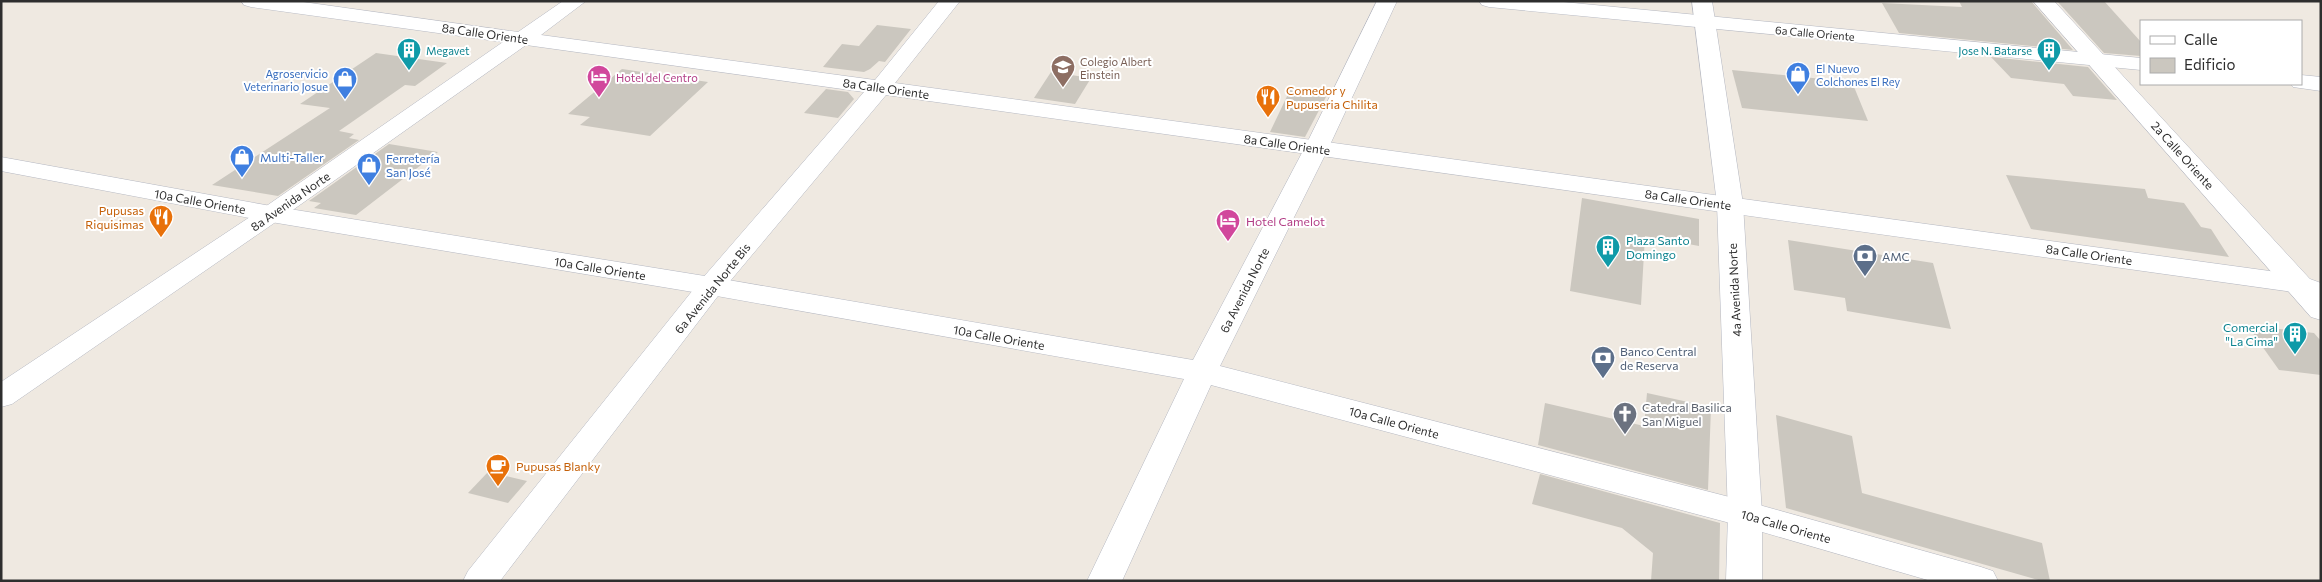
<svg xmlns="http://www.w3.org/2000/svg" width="2322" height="582" font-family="Commissioner,sans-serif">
<rect width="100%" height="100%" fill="#efe9e1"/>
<!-- building -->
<g fill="#cbc7bf">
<polygon points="1959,1 2031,1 2073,50 1899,33 1882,3 1962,7"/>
<polygon points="2057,1 2104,1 2141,42 2141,56 2104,53"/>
<polygon points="877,25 911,29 885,62 879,61 870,69 864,72 823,67 842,44 859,46"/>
<polygon points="376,53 447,63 415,86 405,85 339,131 354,134 349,138 359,140 278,196 212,185 330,108 300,104"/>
<polygon points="1991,57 2088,67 2117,100 2073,96 2064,84 2011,78"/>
<polygon points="622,69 642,72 708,82 650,136 580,125 590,117 568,114"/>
<polygon points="1732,70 1852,82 1868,121 1742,108"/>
<polygon points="1051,72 1091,78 1075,104 1034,98"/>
<polygon points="826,89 848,92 854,99 838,118 804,113"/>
<polygon points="1290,90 1327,95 1305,137 1270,132"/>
<polygon points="389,144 438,152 356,215 314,208 321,203 309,201"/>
<polygon points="2006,175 2145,189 2148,198 2184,203 2201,227 2211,229 2229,257 2031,229"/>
<polygon points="1582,198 1699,219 1699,246 1645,236 1641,305 1570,291"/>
<polygon points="1788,240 1933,263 1951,329 1847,311 1845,298 1794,290"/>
<polygon points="2247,325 2314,333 2321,341 2321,375 2279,370"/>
<polygon points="1647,393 1711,407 1708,490 1538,445 1545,403 1644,426"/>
<polygon points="1776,415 1852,436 1862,493 2042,543 2050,581 2042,581 1786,508"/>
<polygon points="488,472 527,481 508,503 468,493"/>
<polygon points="1540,474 1720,523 1719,581 1651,581 1653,553 1622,528 1532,504"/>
</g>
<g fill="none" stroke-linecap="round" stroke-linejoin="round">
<defs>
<polygon id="minor" points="1377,1 1397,1 1328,149 1220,366 1745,501 1981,567 1993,571 1998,581 1931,581 1745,527 1211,385 1122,581 1087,581 1184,379 711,295 271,222 1,171 1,157 271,206 711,277 1193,360 1304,149"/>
<g id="tertiary">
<polygon points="241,1 296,1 518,32 563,1 586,1 541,35 875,80 939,1 960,1 895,83 2299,275 2321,283 2321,298 2315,300 2293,292 886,95 721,292 500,581 463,581 468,571 701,280 864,92 526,45 280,219 12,404 1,407 1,382 262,209 503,42 251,7 244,5"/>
<polygon points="1479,1 1553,1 2141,58 2141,70 1489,7 1482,5"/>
<polygon points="2301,75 2321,77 2321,91 2293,87 2291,84 2301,84"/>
</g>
<g id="secondary">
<polygon points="1692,1 1712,1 1743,204 1762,514 1762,581 1726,581 1728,514 1717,204"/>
<polygon points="2033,1 2054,1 2309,278 2321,292 2321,320 2311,317"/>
</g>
</defs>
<!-- minor casing -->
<use href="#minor" stroke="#b4b7c1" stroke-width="1"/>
<!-- tertiary casing -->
<use href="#tertiary" stroke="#b4b7c1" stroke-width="1"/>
<!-- secondary casing -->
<use href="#secondary" stroke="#b4b7c1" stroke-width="1"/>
<!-- minor -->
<use href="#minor" fill="#fff" fill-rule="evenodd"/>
<!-- tertiary -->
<use href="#tertiary" fill="#fff" fill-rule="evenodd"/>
<!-- secondary -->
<use href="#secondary" fill="#fff" fill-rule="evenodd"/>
</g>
<!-- icons -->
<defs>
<symbol id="building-pin" viewBox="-11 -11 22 30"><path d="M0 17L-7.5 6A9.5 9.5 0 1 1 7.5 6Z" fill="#0f9aa8" stroke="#fff"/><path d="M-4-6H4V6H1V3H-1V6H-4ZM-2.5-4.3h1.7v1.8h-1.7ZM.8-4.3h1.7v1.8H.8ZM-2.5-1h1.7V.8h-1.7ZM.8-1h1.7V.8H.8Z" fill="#fff"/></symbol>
<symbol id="school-pin" viewBox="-11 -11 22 30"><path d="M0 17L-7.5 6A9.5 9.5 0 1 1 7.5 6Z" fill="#8d6e63" stroke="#fff"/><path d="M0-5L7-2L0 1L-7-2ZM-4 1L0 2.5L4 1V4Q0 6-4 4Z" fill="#fff"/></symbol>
<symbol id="shop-pin" viewBox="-11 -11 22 30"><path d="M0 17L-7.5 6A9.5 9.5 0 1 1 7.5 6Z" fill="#3f7fe0" stroke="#fff"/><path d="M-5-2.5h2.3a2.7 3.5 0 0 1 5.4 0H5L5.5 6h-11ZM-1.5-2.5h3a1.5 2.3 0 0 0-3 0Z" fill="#fff"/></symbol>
<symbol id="hotel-pin" viewBox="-11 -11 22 30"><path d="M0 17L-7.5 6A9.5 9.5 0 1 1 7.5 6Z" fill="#d1479c" stroke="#fff"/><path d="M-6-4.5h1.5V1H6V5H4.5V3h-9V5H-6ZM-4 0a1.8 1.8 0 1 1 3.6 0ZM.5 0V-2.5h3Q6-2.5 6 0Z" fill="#fff"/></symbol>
<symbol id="restaurant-pin" viewBox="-11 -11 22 30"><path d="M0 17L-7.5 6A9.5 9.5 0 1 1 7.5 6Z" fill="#e8710a" stroke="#fff"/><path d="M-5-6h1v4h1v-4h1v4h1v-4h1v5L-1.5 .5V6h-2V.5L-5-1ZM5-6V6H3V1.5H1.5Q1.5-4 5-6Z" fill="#fff"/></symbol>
<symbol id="bank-pin" viewBox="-11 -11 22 30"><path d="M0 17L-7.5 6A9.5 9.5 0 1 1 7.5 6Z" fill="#5c6f8a" stroke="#fff"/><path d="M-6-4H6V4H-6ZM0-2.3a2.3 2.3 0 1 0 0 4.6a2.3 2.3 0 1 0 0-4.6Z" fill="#fff"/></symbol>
<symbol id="church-pin" viewBox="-11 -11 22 30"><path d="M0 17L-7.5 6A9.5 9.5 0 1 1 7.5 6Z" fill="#6b7280" stroke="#fff"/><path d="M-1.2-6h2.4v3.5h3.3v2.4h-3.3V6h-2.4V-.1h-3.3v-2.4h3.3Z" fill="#fff"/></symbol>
<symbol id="cafe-pin" viewBox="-11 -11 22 30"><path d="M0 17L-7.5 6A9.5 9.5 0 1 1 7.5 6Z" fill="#e8710a" stroke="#fff"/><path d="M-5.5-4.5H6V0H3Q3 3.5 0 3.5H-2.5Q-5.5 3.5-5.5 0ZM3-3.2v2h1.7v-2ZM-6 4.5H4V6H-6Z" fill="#fff"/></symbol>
</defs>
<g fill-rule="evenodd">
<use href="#building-pin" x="395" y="36" width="28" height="38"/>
<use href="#building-pin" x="2035" y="36" width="28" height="38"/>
<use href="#school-pin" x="1049" y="53" width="28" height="38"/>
<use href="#shop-pin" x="1784" y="60" width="28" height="38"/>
<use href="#hotel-pin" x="585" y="63" width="28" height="38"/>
<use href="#shop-pin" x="331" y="65" width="28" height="38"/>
<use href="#restaurant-pin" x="1254" y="83" width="28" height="38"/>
<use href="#shop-pin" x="228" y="143" width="28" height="38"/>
<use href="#shop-pin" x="355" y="151" width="28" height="38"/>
<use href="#restaurant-pin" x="147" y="203" width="28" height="38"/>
<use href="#hotel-pin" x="1214" y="207" width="28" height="38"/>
<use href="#building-pin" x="1594" y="233" width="28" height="38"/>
<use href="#bank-pin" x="1851" y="242" width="28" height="38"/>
<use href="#building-pin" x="2281" y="320" width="28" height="38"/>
<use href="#bank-pin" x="1589" y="344" width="28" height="38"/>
<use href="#church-pin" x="1611" y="400" width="28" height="38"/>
<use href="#cafe-pin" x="484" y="452" width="28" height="38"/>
</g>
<g text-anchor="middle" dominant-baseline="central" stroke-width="4" stroke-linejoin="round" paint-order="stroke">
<!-- far-street labels -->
<g font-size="11" fill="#2e2e2e" stroke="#fff">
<text transform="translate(1815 33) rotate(5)">6a Calle Oriente</text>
</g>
<!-- far-culture labels -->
<g font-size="11" fill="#0d838f" stroke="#fff" text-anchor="start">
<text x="426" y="50">Megavet</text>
<text x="2032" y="50" text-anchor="end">Jose N. Batarse</text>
</g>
<!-- far-education labels -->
<g font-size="11" fill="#785e54" stroke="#fff" text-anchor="start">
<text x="1080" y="61">Colegio Albert<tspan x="1080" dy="13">Einstein</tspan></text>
</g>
<!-- far-shop labels -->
<g font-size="11" fill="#366cbe" stroke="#fff" text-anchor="start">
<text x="1816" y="68">El Nuevo<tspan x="1816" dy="13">Colchones El Rey</tspan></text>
<text x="328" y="73" text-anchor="end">Agroservicio<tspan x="328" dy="13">Veterinario Josue</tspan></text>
</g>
<!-- far-hotel labels -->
<g font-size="11" fill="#b23c85" stroke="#fff" text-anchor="start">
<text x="616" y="77">Hotel del Centro</text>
</g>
<!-- street labels -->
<g font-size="12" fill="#2e2e2e" stroke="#fff">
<text transform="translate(485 33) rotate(8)">8a Calle Oriente</text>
<text transform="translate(886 88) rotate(8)">8a Calle Oriente</text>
<text transform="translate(1287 144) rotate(8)">8a Calle Oriente</text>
<text transform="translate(2183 155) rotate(48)">2a Calle Oriente</text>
<text transform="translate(1688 199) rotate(8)">8a Calle Oriente</text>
<text transform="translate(200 201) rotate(10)">10a Calle Oriente</text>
<text transform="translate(290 201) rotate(-35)">8a Avenida Norte</text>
<text transform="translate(2089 254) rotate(8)">8a Calle Oriente</text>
<text transform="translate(600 268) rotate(9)">10a Calle Oriente</text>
<text transform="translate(712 288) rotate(-51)">6a Avenida Norte Bis</text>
<text transform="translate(1244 290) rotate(-63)">6a Avenida Norte</text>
<text transform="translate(1734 290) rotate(-93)">4a Avenida Norte</text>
<text transform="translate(999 337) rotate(10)">10a Calle Oriente</text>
<text transform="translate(1394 422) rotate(15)">10a Calle Oriente</text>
<text transform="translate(1786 526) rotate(16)">10a Calle Oriente</text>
</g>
<!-- food labels -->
<g font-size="12" fill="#c56008" stroke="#fff" text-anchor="start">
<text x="1286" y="90">Comedor y<tspan x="1286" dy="14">Pupuseria Chilita</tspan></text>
<text x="144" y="210" text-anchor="end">Pupusas<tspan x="144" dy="14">Riquisimas</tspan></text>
<text x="516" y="466">Pupusas Blanky</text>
</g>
<!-- shop labels -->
<g font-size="12" fill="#366cbe" stroke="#fff" text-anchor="start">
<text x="260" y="157">Multi-Taller</text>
<text x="386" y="158">Ferretería<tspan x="386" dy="14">San José</tspan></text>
</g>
<!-- hotel labels -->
<g font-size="12" fill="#b23c85" stroke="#fff" text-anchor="start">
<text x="1246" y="221">Hotel Camelot</text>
</g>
<!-- culture labels -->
<g font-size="12" fill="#0d838f" stroke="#fff" text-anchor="start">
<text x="1626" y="240">Plaza Santo<tspan x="1626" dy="14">Domingo</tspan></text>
<text x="2278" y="327" text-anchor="end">Comercial<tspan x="2278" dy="14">"La Cima"</tspan></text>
</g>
<!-- service labels -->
<g font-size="12" fill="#4e5e75" stroke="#fff" text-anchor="start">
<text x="1882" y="256">AMC</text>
<text x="1620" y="351">Banco Central<tspan x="1620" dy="14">de Reserva</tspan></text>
</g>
<!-- worship labels -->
<g font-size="12" fill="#5b616d" stroke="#fff" text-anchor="start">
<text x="1642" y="407">Catedral Basilica<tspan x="1642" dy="14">San Miguel</tspan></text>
</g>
</g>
<!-- border -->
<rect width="2322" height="582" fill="none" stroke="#2e2e2e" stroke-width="5"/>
<!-- legend -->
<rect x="2140" y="20" width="162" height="65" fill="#ffffff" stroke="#ababab"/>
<rect x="2150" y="36" width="25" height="8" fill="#ffffff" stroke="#ababab"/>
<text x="2184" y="45" font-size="15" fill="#2e2e2e">Calle</text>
<rect x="2150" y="58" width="25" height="15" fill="#cbc7bf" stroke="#ababab"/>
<text x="2184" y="70" font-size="15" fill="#2e2e2e">Edificio</text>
</svg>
